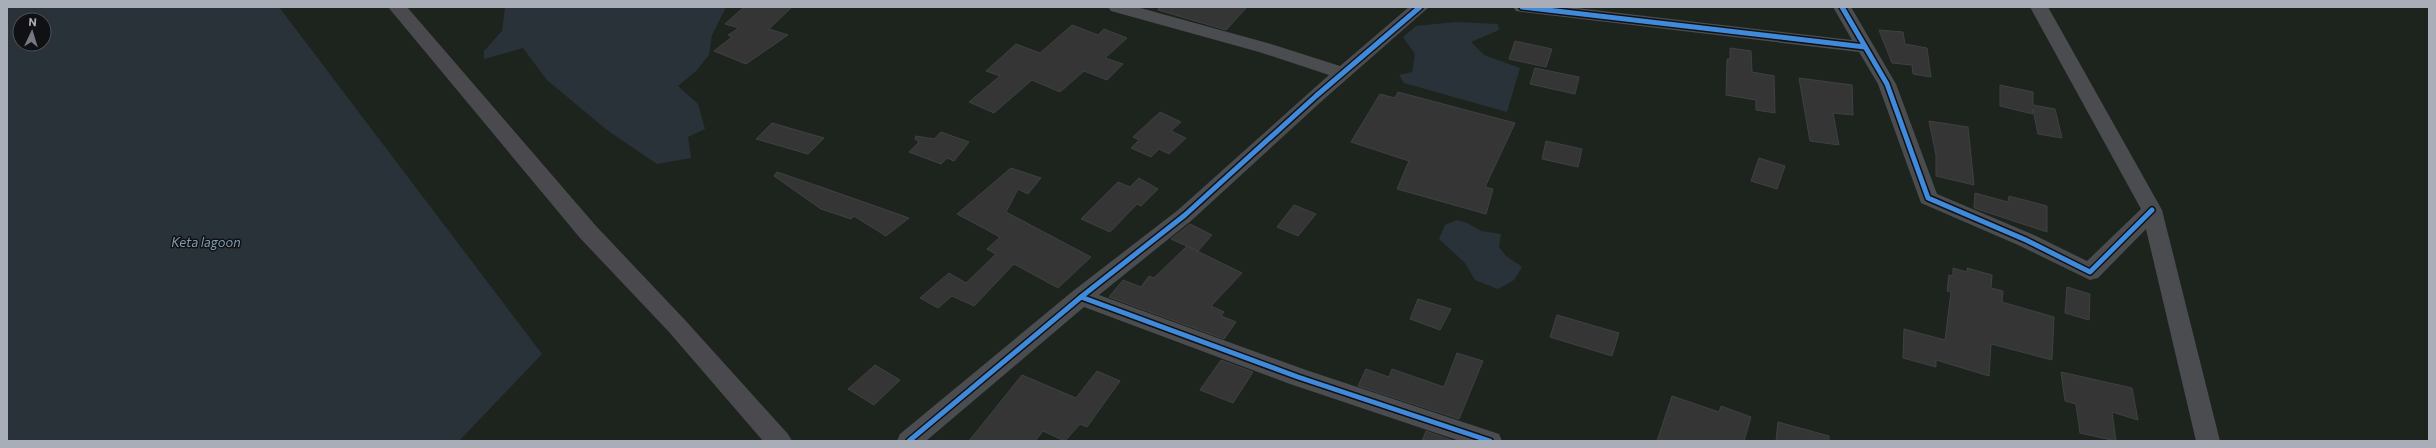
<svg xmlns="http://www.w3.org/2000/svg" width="2436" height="448" font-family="Commissioner,sans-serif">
<rect width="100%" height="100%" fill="#171717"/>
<!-- green -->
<path fill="#1d241e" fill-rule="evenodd" d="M 7,7 L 2429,7 L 2429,441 L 7,441 ZM 20,20 L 44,20 L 44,44 L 20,44 Z"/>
<!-- water -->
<g fill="#2a3239" fill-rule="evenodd">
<path d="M 7,7 L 279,7 L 542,354 L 459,441 L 7,441 ZM 20,20 L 44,20 L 44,44 L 20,44 Z"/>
<polygon points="505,7 726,7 712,35 709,55 696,71 678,86 698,104 705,129 688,137 691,158 657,164 607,130 547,80 523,48 484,59 484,51 502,31"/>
<polygon points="1455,22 1498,24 1499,30 1471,42 1484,55 1520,68 1507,112 1404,83 1399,75 1412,72 1415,54 1403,37 1416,26"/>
<polygon points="1457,220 1467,223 1481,231 1501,234 1499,247 1506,256 1522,267 1514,280 1498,289 1475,280 1465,263 1439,239 1445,225"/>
</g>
<!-- building -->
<g fill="#353536" stroke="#3f4043">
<polygon points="744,7 792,7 769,29 788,35 746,64 714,51 732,37 728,35 739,28 725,24"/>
<polygon points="1159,7 1247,7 1226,30 1158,10"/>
<polygon points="1072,25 1098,35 1104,29 1127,38 1105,58 1123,64 1107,80 1084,71 1060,92 1032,80 994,113 969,102 1000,76 986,71 1016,44 1040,53"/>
<polygon points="1879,30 1903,32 1905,44 1927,48 1931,77 1913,74 1912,65 1892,63"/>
<polygon points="1515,41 1552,49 1546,67 1509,59"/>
<polygon points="1730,48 1751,51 1752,72 1774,76 1775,113 1756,110 1756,100 1726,95 1727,59 1730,59"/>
<polygon points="1535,68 1579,77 1575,94 1530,84"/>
<polygon points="1799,78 1852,85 1853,115 1833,113 1839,145 1810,141"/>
<polygon points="2000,85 2033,92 2033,105 2055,109 2062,138 2038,134 2033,109 2033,114 2000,106"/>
<polygon points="1398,92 1515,123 1485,187 1493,189 1486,214 1397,189 1409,161 1351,142 1380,94 1395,98"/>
<polygon points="1160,112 1181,122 1171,131 1186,138 1169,154 1159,149 1151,157 1131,148 1139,140 1133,137"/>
<polygon points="1929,121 1968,127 1974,185 1936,176 1936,155"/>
<polygon points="772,123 824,138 808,154 756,139"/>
<polygon points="941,132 969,142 954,161 947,158 941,164 909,152 919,142 915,139 916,136 934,139"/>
<polygon points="1546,141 1582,149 1578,167 1542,159"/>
<polygon points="1759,158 1785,166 1777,189 1751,181"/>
<polygon points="1011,168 1041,178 1028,194 1018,189 1006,212 1091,257 1058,288 1014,264 974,306 952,296 938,308 920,298 949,273 966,283 996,254 987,249 1000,237 957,214"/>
<polygon points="777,172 821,187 909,218 886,236 854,216 851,219 821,209 774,176"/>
<polygon points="1139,178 1158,189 1141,206 1137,204 1110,232 1081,219 1118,182 1130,187"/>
<polygon points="1975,193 2008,202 2009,196 2047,206 2047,232 1974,208"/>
<polygon points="1294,205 1316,214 1298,236 1277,227"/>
<polygon points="1190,224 1212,235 1198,251 1171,239"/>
<polygon points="1187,246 1242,273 1211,306 1224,312 1221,316 1236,322 1224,339 1109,297 1123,280 1141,287 1149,276 1154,278"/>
<polygon points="1953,268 1967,272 1967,268 1992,275 1991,288 2003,291 2002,302 2054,317 2052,360 1991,344 1989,376 1936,360 1936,367 1903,358 1904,329 1945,340 1951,292 1947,291 1949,275 1953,276"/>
<polygon points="2067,287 2090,294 2089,320 2065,313"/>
<polygon points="1418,299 1451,309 1440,330 1410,319"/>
<polygon points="1557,315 1619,333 1612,356 1550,337"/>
<polygon points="1457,353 1483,361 1459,419 1358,386 1366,369 1389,377 1392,369 1444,387"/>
<polygon points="1221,360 1253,372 1233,403 1200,390"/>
<polygon points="875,365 900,380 874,405 848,389"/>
<polygon points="1097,371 1120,381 1087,427 1080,424 1065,441 1043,431 1035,441 969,441 1022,375 1076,398"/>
<polygon points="2061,372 2132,388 2138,420 2112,412 2116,441 2080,433 2076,404 2065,401"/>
<polygon points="1672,396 1719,412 1721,406 1751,417 1744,441 1657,441"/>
<polygon points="1778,422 1829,436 1829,441 1776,441"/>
<polygon points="1426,431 1451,440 1451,441 1422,441"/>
</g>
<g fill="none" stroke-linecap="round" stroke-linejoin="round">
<!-- minor -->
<g fill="#4b4c50" fill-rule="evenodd">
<polygon points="1108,7 1137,7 1271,44 1340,66 1409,7 1429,7 1323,100 1192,220 1099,295 1306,370 1499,434 1502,441 1460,441 1290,384 1084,307 926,441 897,441 900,434 1073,291 1178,210 1329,75 1259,52 1111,11"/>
<polygon points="1513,7 1568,7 1852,40 1833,7 1851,7 1896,84 1937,194 2034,235 2087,261 2141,209 2030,7 2048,7 2162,210 2220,441 2196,441 2146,229 2098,278 2090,280 2018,245 1921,203 1878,84 1859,52 1522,12 1516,11"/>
</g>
<!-- secondary -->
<polygon fill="#4a4a4e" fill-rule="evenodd" points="388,7 407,7 596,226 685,320 788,434 792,441 763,441 669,332 580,238"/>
<defs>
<g id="cycleway">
<polyline points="1522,7 1865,47"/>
<polyline points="1842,7 1887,84 1928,198 2026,240 2090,272 2152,210"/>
<polyline points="1081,297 1298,377 1490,441"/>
<polyline points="909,441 1081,297 1185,215 1316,96 1420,7"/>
</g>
</defs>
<!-- cycleway casing -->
<use href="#cycleway" stroke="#111113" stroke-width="8"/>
<!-- cycleway -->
<use href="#cycleway" stroke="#408adc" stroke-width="5"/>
</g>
<g text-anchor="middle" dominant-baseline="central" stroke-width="3" stroke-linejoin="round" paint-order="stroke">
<!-- water labels -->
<g font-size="13" font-style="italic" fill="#7f9bb3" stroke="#111113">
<text x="206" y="242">Keta lagoon</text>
</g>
</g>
<!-- border -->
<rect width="2436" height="448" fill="none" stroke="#a8adb8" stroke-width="16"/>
<!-- north arrow -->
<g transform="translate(32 32) rotate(4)"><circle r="19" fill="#111113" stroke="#4d4f55"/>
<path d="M0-3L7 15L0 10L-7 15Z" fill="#757880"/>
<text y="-6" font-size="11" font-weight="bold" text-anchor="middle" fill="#a8adb8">N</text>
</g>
</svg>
